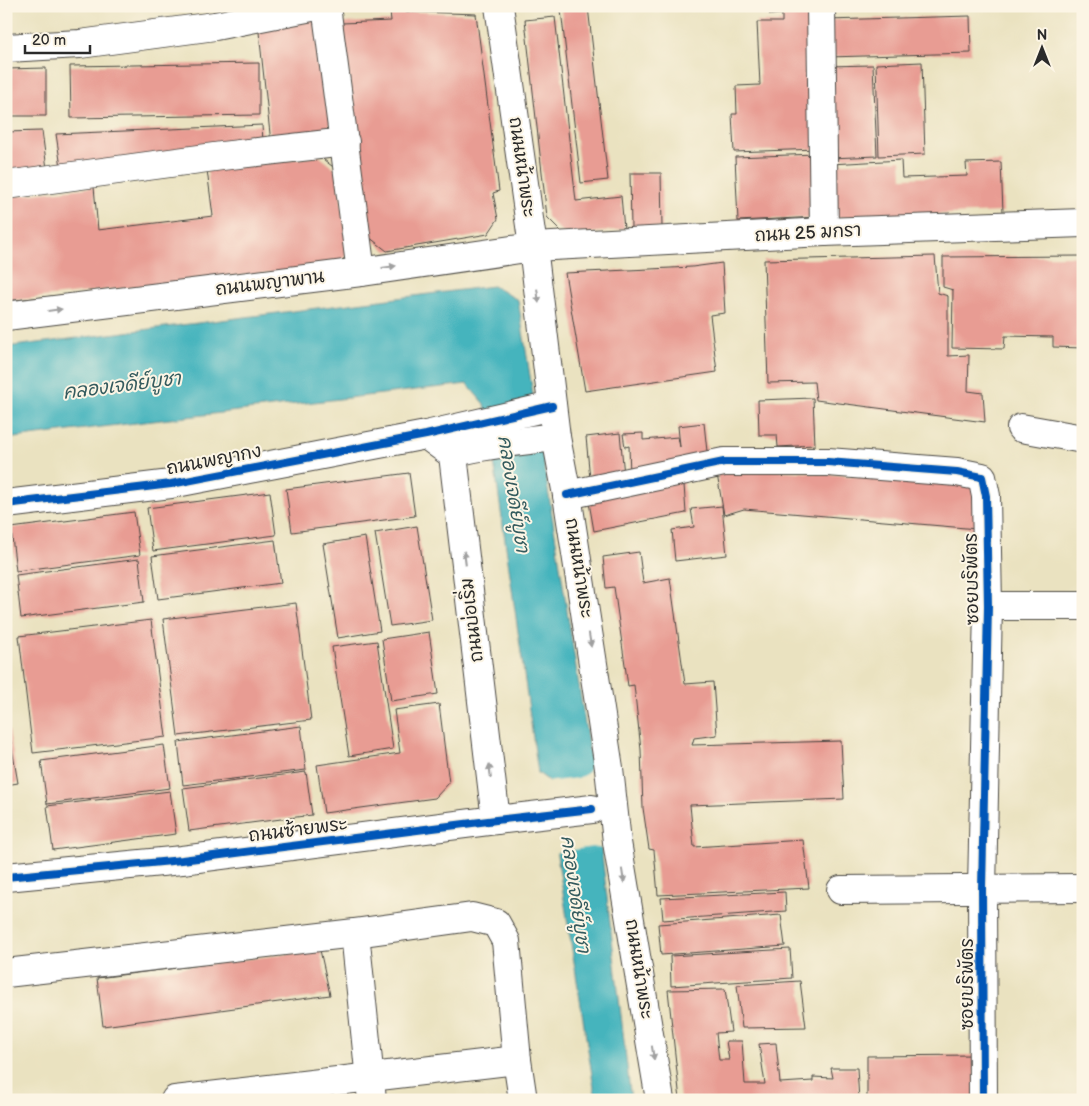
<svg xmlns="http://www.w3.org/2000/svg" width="1089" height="1106" font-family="'Balsamiq Sans','Playpen Sans Thai',sans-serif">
<rect width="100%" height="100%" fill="#fcf5e5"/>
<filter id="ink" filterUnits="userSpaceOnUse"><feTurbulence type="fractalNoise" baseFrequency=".02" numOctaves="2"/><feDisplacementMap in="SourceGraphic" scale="10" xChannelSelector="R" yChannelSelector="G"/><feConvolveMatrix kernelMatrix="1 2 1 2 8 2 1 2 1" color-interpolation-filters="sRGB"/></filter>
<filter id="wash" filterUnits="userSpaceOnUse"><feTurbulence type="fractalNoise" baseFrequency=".0096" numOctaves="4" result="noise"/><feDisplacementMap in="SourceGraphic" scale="20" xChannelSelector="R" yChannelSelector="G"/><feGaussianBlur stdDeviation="1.12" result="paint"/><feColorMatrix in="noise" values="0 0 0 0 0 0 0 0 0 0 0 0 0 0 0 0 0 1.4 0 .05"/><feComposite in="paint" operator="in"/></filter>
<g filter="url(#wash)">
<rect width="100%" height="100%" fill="#eae2c0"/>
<!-- water -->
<polygon fill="#45b4bd" stroke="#387074" points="493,286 518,300 591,762 631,1100 596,1100 557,855 549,781 538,773 494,462 484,404 467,384 93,428 6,439 6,347"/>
<!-- pier -->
<polygon fill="#eae2c0" points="594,763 604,849 592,847 554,853 547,782 578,778 586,774"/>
<g id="blocks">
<!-- building -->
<g fill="#e89c93">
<polygon points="769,6 811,6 817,149 734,152 732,114 737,114 736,86 760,85 757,22 782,22 782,14 770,15"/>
<polygon points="588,7 608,180 581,183 561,10"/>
<polygon points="390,11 476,14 499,191 493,193 498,219 488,234 387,251 369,237 342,23 391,21"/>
<polygon points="319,16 332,122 318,139 271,143 258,23"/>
<polygon points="970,16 971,53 828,57 827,20"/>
<polygon points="555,17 576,201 621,196 624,229 566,236 547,217 525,20"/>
<polygon points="922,62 925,154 879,156 876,64"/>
<polygon points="259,63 259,115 71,118 70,66"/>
<polygon points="873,65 877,156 831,158 827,66"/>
<polygon points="46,68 46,116 6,116 6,69"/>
<polygon points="262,125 263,143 61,167 56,134"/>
<polygon points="42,131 47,169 6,175 6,132"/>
<polygon points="816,154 818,217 738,221 735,157"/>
<polygon points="319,156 337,170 349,252 339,265 6,301 6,197 94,187 98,230 213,216 207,170"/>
<polygon points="901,160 902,178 967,176 966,163 1001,162 1003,212 834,218 831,164"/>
<polygon points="630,173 661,173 662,228 631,228"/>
<polygon points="935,256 938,293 948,296 948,356 969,355 968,391 983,393 985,422 816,400 814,382 768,383 764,260"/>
<polygon points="1083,256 1083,348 1053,347 1053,337 1005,336 1004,349 952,348 953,290 943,287 943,257"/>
<polygon points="722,263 725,313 710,315 717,372 585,391 565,273 692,267"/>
<polygon points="813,398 815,445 778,447 777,435 759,435 758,400"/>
<polygon points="704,423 708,461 630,475 629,446 625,447 623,434 643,433 643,440 678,437 680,447 678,426"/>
<polygon points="620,433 624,475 590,479 586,437"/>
<polygon points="750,468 977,486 977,529 744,509 724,515 717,474"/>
<polygon points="683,471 686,513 594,531 587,491"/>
<polygon points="409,473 415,516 292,532 286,489"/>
<polygon points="270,492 276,535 153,551 147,508"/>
<polygon points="722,506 727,555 675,561 672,530 694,527 691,509"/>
<polygon points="134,512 140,555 16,571 11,528"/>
<polygon points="417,526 432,620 390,626 375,533"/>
<polygon points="365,537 380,631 338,638 323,544"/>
<polygon points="275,540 281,583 158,599 152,556"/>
<polygon points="639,552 643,583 670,578 685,684 713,682 717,735 694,738 692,745 841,741 844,799 690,805 694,847 803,840 809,888 658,895 654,850 649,849 643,808 641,750 634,685 628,686 614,587 606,588 603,557"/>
<polygon points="139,559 144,602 21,618 16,575"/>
<polygon points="296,603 311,720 178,736 163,619"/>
<polygon points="151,620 166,737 33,753 19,636"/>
<polygon points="429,632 438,694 391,701 382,639"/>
<polygon points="377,641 393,749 349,756 332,647"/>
<polygon points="439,704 449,783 435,798 324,813 317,765 400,753 394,710"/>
<polygon points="6,714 18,783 6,785"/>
<polygon points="301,726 306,770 183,785 178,742"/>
<polygon points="164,745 170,788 47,804 41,761"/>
<polygon points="306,772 312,815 189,831 183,788"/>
<polygon points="170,791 176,834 53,850 47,806"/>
<polygon points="785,892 786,911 663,920 661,898"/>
<polygon points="781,915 785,946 661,955 658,924"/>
<polygon points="790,949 792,978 671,986 670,956"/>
<polygon points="320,950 330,995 103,1026 97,978"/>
<polygon points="800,981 806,1027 742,1028 737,985"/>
<polygon points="725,989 731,1032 716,1033 719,1060 729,1060 726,1041 742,1041 745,1084 765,1084 759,1044 776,1043 780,1083 813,1081 813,1077 833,1078 831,1068 857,1068 859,1100 680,1100 668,990"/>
<polygon points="975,1055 975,1100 867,1100 867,1056"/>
</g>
</g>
</g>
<g filter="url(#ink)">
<use href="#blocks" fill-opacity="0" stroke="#484641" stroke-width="1"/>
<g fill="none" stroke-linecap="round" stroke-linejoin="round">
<defs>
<g id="minor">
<polyline points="326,6 361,272"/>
<polyline points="821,6 824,232"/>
<polyline points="6,48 80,44 215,26 317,6"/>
<polyline points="6,185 222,156 345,142"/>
<polyline points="533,247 824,232 1083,223"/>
<polyline points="1021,428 1083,439"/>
<polyline points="426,435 453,455 496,820"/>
<path d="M 453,455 C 463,447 539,439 556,437"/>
<polyline points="567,495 724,462 828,462 957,472 982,477 986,496 988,606 982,889 983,1100"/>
<polyline points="6,504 171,484 426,435 552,406"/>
<polyline points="988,606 1083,606"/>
<polyline points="6,877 182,860 496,820 592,809"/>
<polyline points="841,890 1083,888"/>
<polyline points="355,933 372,1100"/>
<polyline points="6,973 355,933 472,917 496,923 506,941 517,1060 523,1100"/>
<polyline points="175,1100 517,1060"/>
</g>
<g id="major">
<polyline points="499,6 533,247 556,437 567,495 609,768 617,842 660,1100"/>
<polyline points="6,316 361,272 533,247"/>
</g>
</defs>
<!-- minor casing -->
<use href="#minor" stroke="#484641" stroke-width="30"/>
<!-- major casing -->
<use href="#major" stroke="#484641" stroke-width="30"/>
<!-- minor -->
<use href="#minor" stroke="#fff" stroke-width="28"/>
<!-- major -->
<use href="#major" stroke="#fff" stroke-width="28"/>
<defs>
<g id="cycleway">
<polyline points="567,495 724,462 828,462 957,472 982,477 986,496 988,606 982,889 983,1100"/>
<polyline points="6,504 171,484 426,435 552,406"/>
<polyline points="6,877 182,860 496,820 592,809"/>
</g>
</defs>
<!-- cycleway casing -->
<use href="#cycleway" stroke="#fcf5e5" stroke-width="11"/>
<!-- cycleway -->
<use href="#cycleway" stroke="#0057b8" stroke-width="8"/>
</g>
<!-- one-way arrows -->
<defs><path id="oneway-solid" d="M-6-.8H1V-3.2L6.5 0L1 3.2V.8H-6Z" transform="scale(1.25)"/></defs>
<g fill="#a0a0a0">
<use href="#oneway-solid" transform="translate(389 267) rotate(-8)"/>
<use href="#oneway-solid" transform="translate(538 296) rotate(83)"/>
<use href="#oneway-solid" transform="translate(55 310) rotate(-7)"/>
<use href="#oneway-solid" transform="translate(465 558) rotate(-97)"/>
<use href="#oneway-solid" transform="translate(590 640) rotate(81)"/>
<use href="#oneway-solid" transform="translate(490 771) rotate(-97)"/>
<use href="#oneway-solid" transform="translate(623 876) rotate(81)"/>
<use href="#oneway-solid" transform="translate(653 1053) rotate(81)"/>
</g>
</g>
<g text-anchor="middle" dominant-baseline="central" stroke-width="4" stroke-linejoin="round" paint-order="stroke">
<!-- street labels -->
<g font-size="18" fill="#2b2b2b" stroke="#fcf5e5">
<text transform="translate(522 167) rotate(82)">ถนนหน้าพระ</text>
<text transform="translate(808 233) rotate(-3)">ถนน 25 มกรา</text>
<text transform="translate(270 283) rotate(-7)">ถนนพญาพาน</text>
<text transform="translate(214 460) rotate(-11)">ถนนพญากง</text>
<text transform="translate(579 568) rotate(81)">ถนนหน้าพระ</text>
<text transform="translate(972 579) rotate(-91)">ซอยบริพัตร</text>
<text transform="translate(472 620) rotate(-97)">ถนนบ่อเริ่ม</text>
<text transform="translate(298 830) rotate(-7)">ถนนซ้ายพระ</text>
<text transform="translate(639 969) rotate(81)">ถนนหน้าพระ</text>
<text transform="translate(967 984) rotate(-90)">ซอยบริพัตร</text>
</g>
<!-- water labels -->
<g font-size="19" font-style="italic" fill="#345b5e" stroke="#fcf5e5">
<text transform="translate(122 386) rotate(-7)">คลองเจดีย์บูชา</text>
<text transform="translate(513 494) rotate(81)">คลองเจดีย์บูชา</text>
<text transform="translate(575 894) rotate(82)">คลองเจดีย์บูชา</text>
</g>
</g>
<!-- margin -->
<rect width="1089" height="1106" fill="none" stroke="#fcf5e5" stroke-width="25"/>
<!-- north arrow -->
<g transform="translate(1042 48)" stroke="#fcf5e5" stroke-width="4" paint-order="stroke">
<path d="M0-4L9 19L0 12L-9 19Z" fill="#2b2b2b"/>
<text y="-8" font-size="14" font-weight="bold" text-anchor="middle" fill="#2b2b2b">N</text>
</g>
<!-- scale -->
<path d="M25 45v8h65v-8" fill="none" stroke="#2b2b2b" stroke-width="2.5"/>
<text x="32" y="45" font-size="15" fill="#2b2b2b" stroke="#fcf5e5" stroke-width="4" paint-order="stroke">20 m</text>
</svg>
